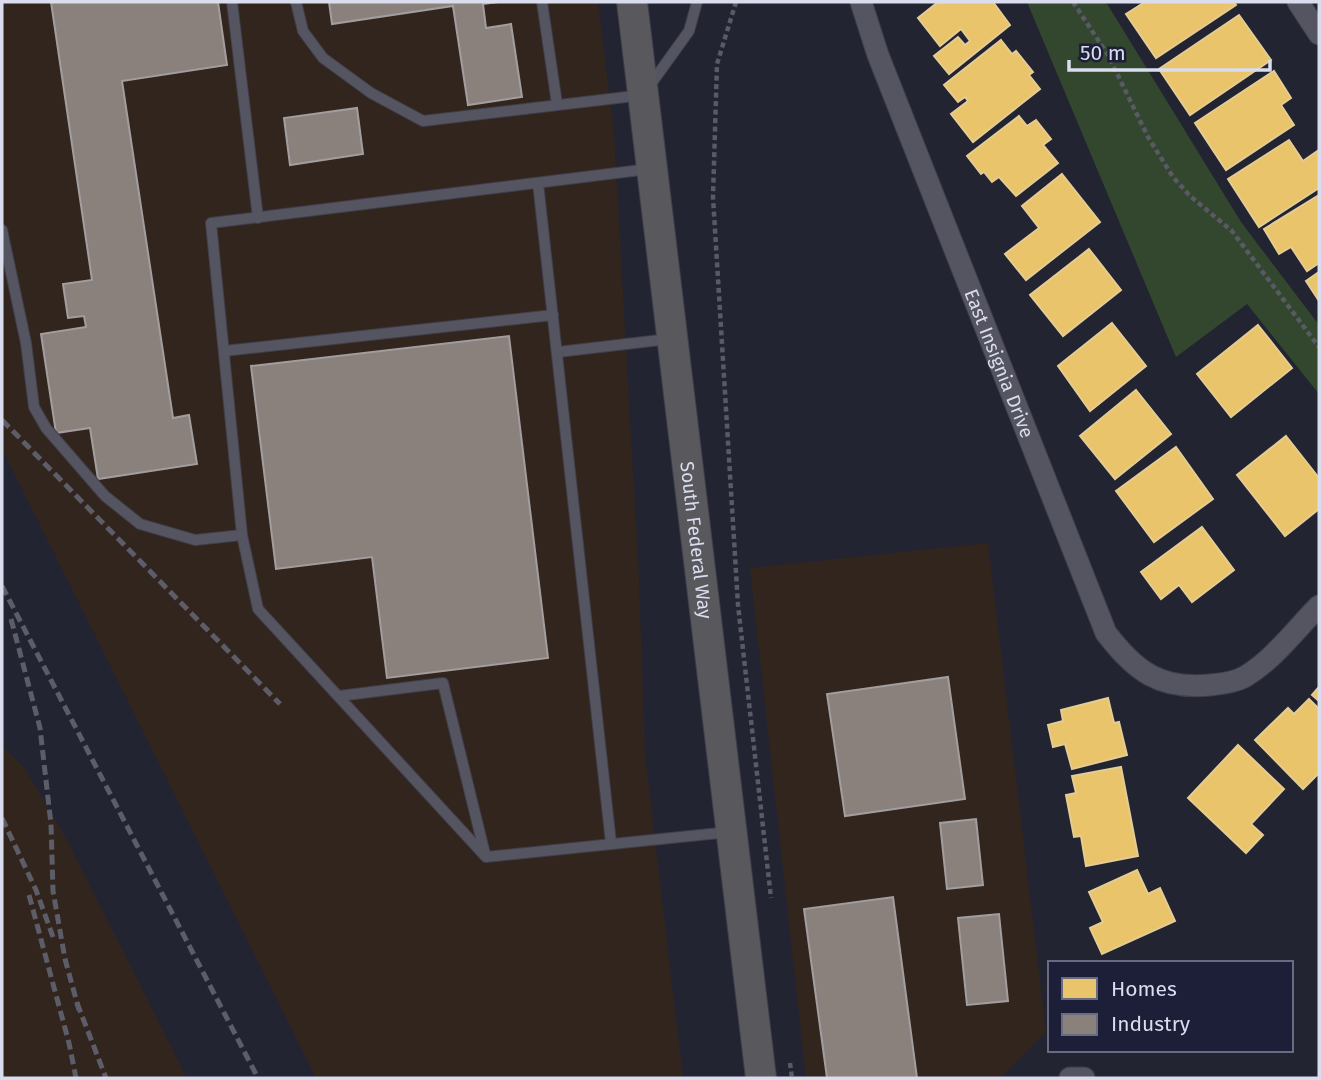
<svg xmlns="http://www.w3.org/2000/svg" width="1321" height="1080" font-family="'Fira Sans',sans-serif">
<rect width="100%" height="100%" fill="#232432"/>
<!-- industrial -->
<g fill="#32251d">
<polygon points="2,2 598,2 614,134 639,579 645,755 683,1078 316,1078 2,449"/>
<polygon points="988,543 1046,1032 1001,1078 806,1078 750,568"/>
<polygon points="2,746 25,769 67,840 187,1078 2,1078"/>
</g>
<!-- green -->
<polygon fill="#33472f" points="1027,2 1106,2 1241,222 1319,325 1319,394 1247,304 1176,357"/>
<!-- homes -->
<g fill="#e9c46a" stroke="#e4cc92" stroke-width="2">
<polygon points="938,2 993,2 1010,25 949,74 934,56 958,37 965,45 970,41 961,29 940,46 918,18"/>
<polygon points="1145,2 1234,2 1236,5 1156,58 1126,14"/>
<polygon points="1239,15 1271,60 1190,115 1159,69"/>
<polygon points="1001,40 1012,54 1016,51 1033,72 1029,75 1040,89 973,142 951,114 968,101 965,97 958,102 944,85"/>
<polygon points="1274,71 1291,98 1281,105 1294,125 1226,170 1195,123"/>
<polygon points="1019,116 1027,126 1036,120 1051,139 1043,145 1058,163 1016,196 999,177 992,182 984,172 981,174 967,156"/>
<polygon points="1289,140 1303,161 1319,150 1319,188 1259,227 1228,179"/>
<polygon points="1062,174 1100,222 1026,280 1005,254 1039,228 1022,206"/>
<polygon points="1319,195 1319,263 1307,271 1291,247 1279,254 1264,229"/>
<polygon points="1089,249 1121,290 1063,336 1030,295"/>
<polygon points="1319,272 1319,301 1306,281"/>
<polygon points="1112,323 1146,366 1090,411 1058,366"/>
<polygon points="1258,325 1292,368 1231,417 1197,374"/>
<polygon points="1136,390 1171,434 1115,479 1080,436"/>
<polygon points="1286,436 1319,478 1319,509 1285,536 1237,475"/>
<polygon points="1176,447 1213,499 1154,542 1116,491"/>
<polygon points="1202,527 1234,570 1192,602 1179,585 1161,599 1141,572"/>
<polygon points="1319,687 1319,701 1312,695"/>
<polygon points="1108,698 1114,723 1119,722 1127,755 1072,769 1065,744 1053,747 1048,725 1063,721 1061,710"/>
<polygon points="1309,699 1319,709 1319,773 1303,789 1255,740 1288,708 1294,714"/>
<polygon points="1238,745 1284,789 1251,824 1263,835 1246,853 1188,798"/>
<polygon points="1121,767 1138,856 1086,866 1081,836 1074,837 1066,795 1076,793 1072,776"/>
<polygon points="1137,870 1148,894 1160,888 1175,921 1102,954 1090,928 1103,922 1089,892"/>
</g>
<!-- industry -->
<g fill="#8a817c" stroke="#a29d9e" stroke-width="2">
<polygon points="51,2 218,2 227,65 122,81 173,418 189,415 197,464 98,479 90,428 56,433 41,334 86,327 84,316 68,318 63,284 92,280"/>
<polygon points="329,2 498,2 483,4 486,28 511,24 522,97 468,105 453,6 332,24"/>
<polygon points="357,108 363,154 290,165 284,118"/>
<polygon points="509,336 548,658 387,678 372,557 276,569 251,366"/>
<polygon points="948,677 965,799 845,816 827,694"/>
<polygon points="976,819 983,885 947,889 940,823"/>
<polygon points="893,897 917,1078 827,1078 804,909"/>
<polygon points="999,914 1008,1001 967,1005 958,918"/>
</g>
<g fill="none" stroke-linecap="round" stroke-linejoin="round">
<defs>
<g id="lane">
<polyline points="232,2 258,218"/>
<polyline points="296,2 303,31 323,58 371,93 423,121 643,95 689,31 697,2"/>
<polyline points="542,2 557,104"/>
<polyline points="649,169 211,223 242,535 258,609 486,857 729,832"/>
<polyline points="538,183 611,843"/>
<polyline points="2,230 26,343 34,407 46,428 105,496 140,524 195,540 242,535"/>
<polyline points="224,351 553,315"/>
<polyline points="558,352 669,339"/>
<polyline points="339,696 443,683 485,854"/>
</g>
<g id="street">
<path id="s1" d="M 861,2 L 878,55 L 1106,633 C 1135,671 1160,690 1210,685 C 1221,684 1236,682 1246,676 C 1274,659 1296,629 1319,606"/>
<polyline points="1298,2 1319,34"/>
<polyline points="1070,1078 1084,1078"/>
</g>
<g id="secondary">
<path id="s2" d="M 632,2 L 761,1078"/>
</g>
</defs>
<!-- lane casing -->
<use href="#lane" stroke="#3f3f4c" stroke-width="12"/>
<!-- street casing -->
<use href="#street" stroke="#3f3f4c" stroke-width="23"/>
<!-- secondary casing -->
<use href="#secondary" stroke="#3f3f4c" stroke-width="32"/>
<!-- path -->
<g stroke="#595a65" stroke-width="4.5" stroke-dasharray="5 3.5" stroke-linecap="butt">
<polyline points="736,2 717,64 713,197 738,605 771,898"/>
<polyline points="1073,2 1108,55 1148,137 1173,177 1190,196 1232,231 1319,347"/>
<polyline points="790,1063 792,1078"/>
</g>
<!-- lane -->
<use href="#lane" stroke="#545560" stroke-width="10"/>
<!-- street -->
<use href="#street" stroke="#545560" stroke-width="21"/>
<!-- secondary -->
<use href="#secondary" stroke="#58585d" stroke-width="30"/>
<!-- rail -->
<g stroke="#5c5d68" stroke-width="5" stroke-dasharray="10 5" stroke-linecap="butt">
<polyline points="2,420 280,704"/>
<polyline points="2,586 258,1078"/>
<polyline points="11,619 40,728 51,824 53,891 65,959 79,1010"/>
<polyline points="2,818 36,890 53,937"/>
<polyline points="29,895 69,1043 76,1078"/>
<polyline points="77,1003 106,1078"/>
</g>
</g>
<g text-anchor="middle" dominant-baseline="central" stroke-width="7" stroke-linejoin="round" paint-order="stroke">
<!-- street labels -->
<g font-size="19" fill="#daddee" stroke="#1d1f38">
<text stroke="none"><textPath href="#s1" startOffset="387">East Insignia Drive</textPath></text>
<text stroke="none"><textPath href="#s2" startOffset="542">South Federal Way</textPath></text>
</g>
</g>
<!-- border -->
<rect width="1321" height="1080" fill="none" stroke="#daddee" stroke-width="7"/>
<!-- legend -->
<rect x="1048" y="961" width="245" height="91" fill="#1d1f38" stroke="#696b81" stroke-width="2"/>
<rect x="1062" y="978" width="35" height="21" fill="#e9c46a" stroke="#696b81" stroke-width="2"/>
<text x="1111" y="996" font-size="21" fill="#daddee">Homes</text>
<rect x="1062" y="1014" width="35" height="21" fill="#8a817c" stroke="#696b81" stroke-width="2"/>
<text x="1111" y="1031" font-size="21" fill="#daddee">Industry</text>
<!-- scale -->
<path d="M1069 60v10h201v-10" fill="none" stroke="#daddee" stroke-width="3.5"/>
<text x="1080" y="60" font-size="21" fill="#daddee" stroke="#1d1f38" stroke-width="5" paint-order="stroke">50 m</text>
</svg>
